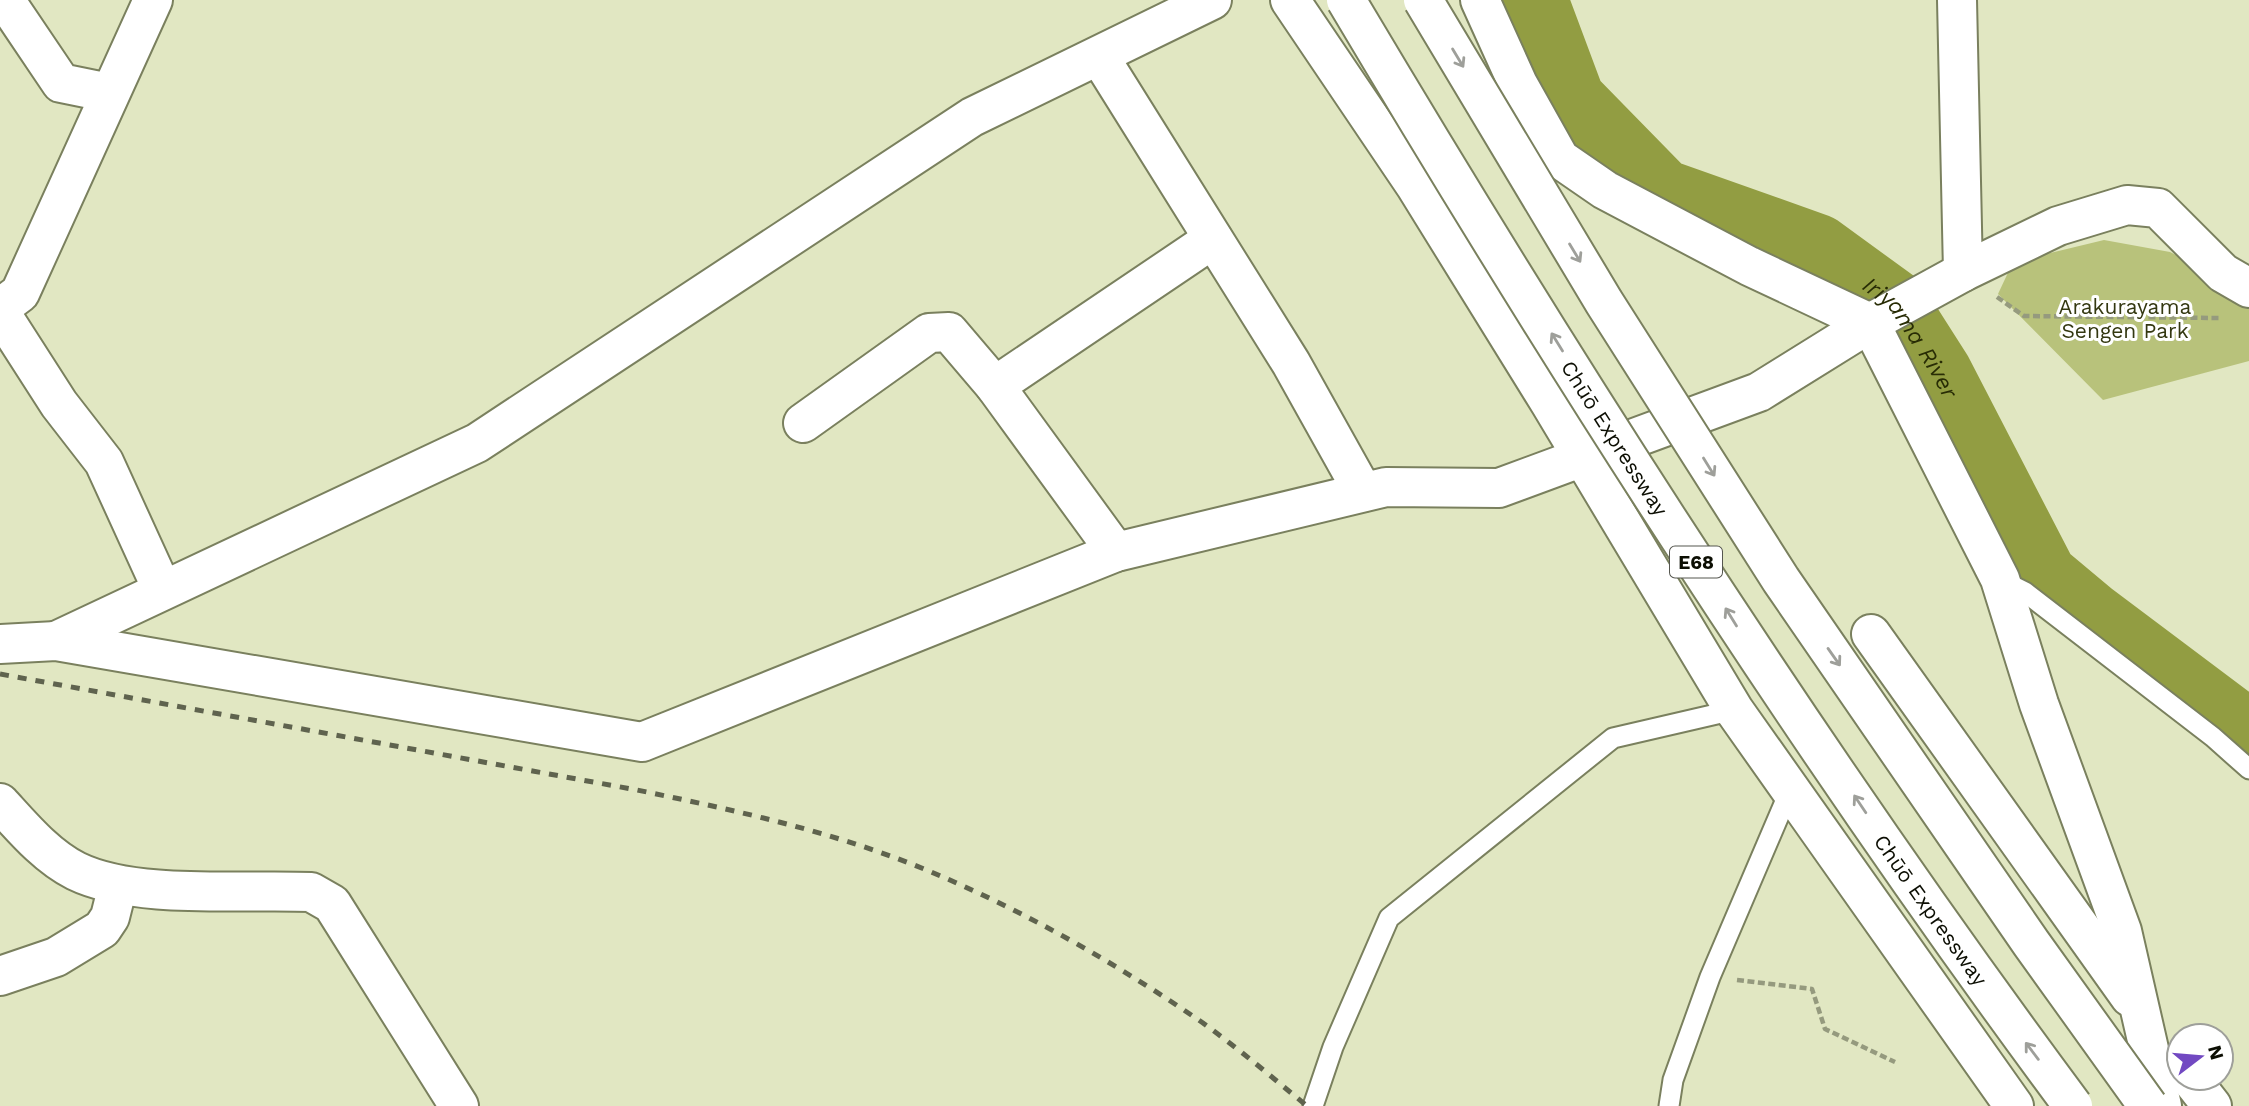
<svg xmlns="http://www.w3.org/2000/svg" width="2249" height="1106" font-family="'Work Sans',sans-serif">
<rect width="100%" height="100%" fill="#e1e7c2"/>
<!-- park -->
<polygon fill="#b8c27b" points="2104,240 2170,252 2221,278 2242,305 2249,306 2249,361 2103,400 1998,294 2013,262"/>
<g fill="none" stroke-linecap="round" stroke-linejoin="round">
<!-- river -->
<path stroke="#929d42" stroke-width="66" id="s1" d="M 1535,0 L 1572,99 L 1663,192 L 1818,247 L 1895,303 L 1939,372 L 2044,575 L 2093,616 L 2249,733"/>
<defs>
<g id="service">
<polyline points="2003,581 2025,592 2213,737 2249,769"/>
<polyline points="1313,1106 1333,1047 1389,918 1613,738 1734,710"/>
<polyline points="1669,1106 1673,1080 1710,977 1790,790"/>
</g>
<g id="minor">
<polyline points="5,0 61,83 110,93"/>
<polyline points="1290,0 1415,185 1550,403 1734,710 2014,1106"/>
<polyline points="1480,0 1518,84 1560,159 1605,190 1749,266 1870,323 2000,579 2039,704 2122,931 2162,1106"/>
<polyline points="1957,0 1963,272"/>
<polyline points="1099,56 1291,363 1363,492"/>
<polyline points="0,308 20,293 153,0"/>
<polyline points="0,312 59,404 104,462 162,589"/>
<polyline points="995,386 1213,239"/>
<polyline points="803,423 929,333 949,332 995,386 1116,552"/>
<polyline points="1871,634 2130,997"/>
<polyline points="56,641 477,443 972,117 1212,0"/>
<polyline points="0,644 56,641 642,742 1116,552 1386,487 1499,488 1759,392 1870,323 1963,272 2058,226 2127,205 2158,208 2223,273 2249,288"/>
<polyline points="0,976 56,957 102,929 110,917 118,885"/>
<polyline points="2190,1078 2212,1106"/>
</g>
<path id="tertiary" d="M 0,803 C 22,827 46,856 76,871 C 135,900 244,889 311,892 L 332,904 L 459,1106"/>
</defs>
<!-- service casing -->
<use href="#service" stroke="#7a805e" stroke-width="23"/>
<!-- minor casing -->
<use href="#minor" stroke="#7a805e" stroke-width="42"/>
<!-- tertiary casing -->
<use href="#tertiary" stroke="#7a805e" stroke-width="42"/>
<!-- path -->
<g stroke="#959a7e" stroke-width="4.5" stroke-dasharray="7 3.5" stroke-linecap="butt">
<polyline points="1997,297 2024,316 2220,318"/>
<polyline points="1737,980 1812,989 1825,1029 1895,1062"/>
</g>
<!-- service -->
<use href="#service" stroke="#fff" stroke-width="19"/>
<!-- minor -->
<use href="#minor" stroke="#fff" stroke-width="38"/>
<!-- tertiary -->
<use href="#tertiary" stroke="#fff" stroke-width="38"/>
<!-- rail -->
<path stroke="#5f634e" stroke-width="5" stroke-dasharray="9 9" stroke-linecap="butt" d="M 0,674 L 637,790 C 734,810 831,831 924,869 C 1021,909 1116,963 1203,1023 C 1239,1049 1273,1078 1307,1106"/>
<defs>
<g id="motorway-bridge">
<path id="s2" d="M 1346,0 C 1570,377 1811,754 2073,1106"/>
<polyline points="1423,0 1604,302 1781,580 2031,943 2148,1106"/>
</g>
</defs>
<!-- motorway-bridge casing -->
<use href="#motorway-bridge" stroke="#7a805e" stroke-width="42" stroke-linecap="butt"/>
<!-- motorway-bridge -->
<use href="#motorway-bridge" stroke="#fff" stroke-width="38"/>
</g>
<!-- one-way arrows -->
<defs><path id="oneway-shaft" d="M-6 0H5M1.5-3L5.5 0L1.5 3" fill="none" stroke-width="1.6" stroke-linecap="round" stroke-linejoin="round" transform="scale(1.75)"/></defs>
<g stroke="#9e9f9a">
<use href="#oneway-shaft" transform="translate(1458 58) rotate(59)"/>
<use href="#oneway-shaft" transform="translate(1575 253) rotate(59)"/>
<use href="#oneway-shaft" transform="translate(1557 342) rotate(-122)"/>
<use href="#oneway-shaft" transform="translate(1709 467) rotate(58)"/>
<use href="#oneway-shaft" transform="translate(1731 617) rotate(-122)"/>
<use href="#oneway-shaft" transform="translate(1834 657) rotate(55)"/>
<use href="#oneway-shaft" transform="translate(1860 804) rotate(-124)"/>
<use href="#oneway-shaft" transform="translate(2032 1051) rotate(-127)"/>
</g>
<g text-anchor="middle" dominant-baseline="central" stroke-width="6" stroke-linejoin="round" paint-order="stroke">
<!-- shield labels -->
<rect fill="#fff" stroke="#55564f" stroke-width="2" x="1670" y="546.5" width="52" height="31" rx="5"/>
<g font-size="19" font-weight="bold" fill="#0c0e03">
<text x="1696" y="562">E68</text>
</g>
<!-- park labels -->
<g font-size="21" fill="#343811" stroke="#fff">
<text x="2125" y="306">Arakurayama<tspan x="2125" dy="24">Sengen Park</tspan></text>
</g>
<!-- street labels -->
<g font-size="21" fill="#0c0e03" stroke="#fff">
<text stroke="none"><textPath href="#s2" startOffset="514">Chūō Expressway</textPath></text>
<text stroke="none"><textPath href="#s2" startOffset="1082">Chūō Expressway</textPath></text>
</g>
<!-- water labels -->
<g font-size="23" font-style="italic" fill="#282c05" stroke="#fff">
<text stroke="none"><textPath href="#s1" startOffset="532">Iriyama River</textPath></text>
</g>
</g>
<!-- north arrow -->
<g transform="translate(2200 1057) rotate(74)"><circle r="33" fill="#ffffff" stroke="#9e9f9a" stroke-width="2"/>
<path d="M0-5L12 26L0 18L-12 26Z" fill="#7249c2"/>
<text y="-10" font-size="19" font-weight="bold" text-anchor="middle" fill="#0c0e03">N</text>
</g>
</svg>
